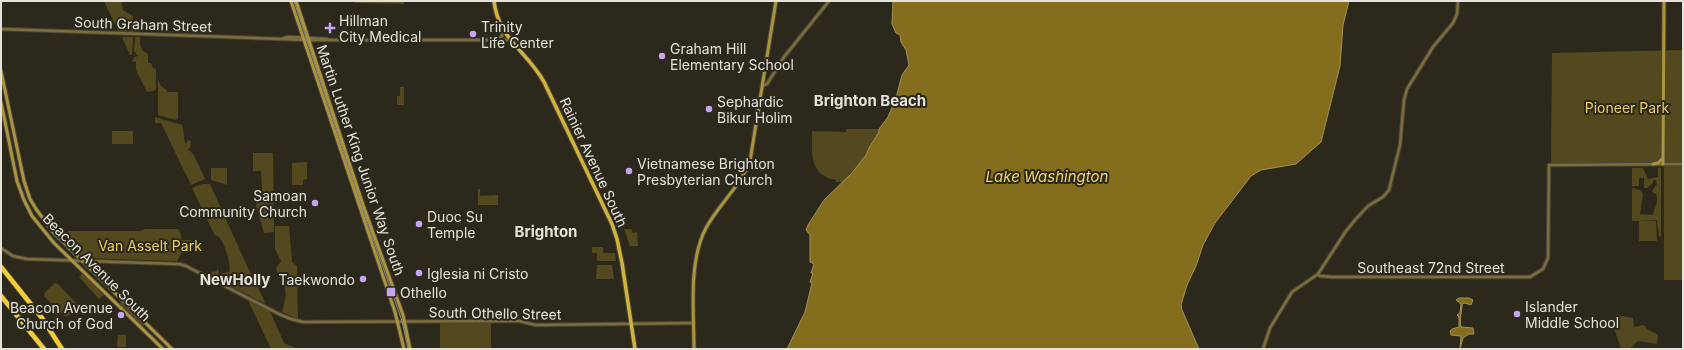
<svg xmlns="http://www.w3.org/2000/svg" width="1684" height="350" font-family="Inter,sans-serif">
<rect width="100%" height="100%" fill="#2c291c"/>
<!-- green -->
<g fill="#54481e">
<polygon points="104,1 121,1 123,10 133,16 133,32 118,31"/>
<polygon points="355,1 404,1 404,4 355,3"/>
<polygon points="122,37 133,37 132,55 130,55"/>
<polygon points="135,37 140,37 140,45 143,51 148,54 148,63 151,63 153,68 156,69 156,89 154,91 147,92 136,70 136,62 132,61 135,57 138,56 134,51"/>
<polygon points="1683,50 1683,280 1664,280 1664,163 1551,163 1552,53"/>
<polygon points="158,80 161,86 167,90 167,92 178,92 178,119 176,120 158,115"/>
<polygon points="400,87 404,87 404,105 397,105 397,96 400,96"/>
<path d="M 155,117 L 182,125 C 185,131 182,137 186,144 L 188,140 L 191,141 L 190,148 L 188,149 L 194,155 L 205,179 L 191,185 L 161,123 L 155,123 Z"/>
<path d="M 846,129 L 879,129 L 879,132 L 860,164 L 843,182 L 836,182 L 836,180 C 809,175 812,154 812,131 L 846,132 Z"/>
<rect x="112" y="131" width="21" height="13"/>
<polygon points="253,153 273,153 274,232 264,233 256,205 262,190 261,171 253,171"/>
<polygon points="307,162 307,179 303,180 303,185 292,185 292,163"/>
<polygon points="211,168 227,168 227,185 211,180"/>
<path d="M 1632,168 L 1643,168 L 1648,179 L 1658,177 L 1658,168 L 1661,168 L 1661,237 L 1659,236 L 1657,220 L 1641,221 L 1656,221 L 1657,241 L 1639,241 L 1639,221 L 1632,221 L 1632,188 L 1640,190 L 1643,194 L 1640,214 L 1653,215 C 1655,205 1659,204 1656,193 L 1655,194 L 1652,191 L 1657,184 L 1656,180 L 1653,180 L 1653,183 L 1647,188 L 1644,188 L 1644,178 L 1639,178 L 1639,186 L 1632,186 Z"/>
<path d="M 202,184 L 210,184 L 248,268 L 265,302 L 264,303 L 205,273 L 217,271 L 217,267 L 219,274 L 229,272 C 232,265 224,243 220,238 C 219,237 215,235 214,234 L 192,188 Z"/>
<polygon points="478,189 480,189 480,196 498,195 498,205 478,205"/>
<path d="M 275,226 L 289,226 L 292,262 L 297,266 L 298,319 L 282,312 C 285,301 288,292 282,280 C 280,276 277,273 276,268 L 281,261 L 275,249 Z"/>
<polygon points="145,229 178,229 181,234 181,240 191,240 191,243 184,249 177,261 84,258 68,242 68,231 141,231"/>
<polygon points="624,229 631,229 633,233 637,232 638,246 630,246"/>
<polygon points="592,247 603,247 603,253 615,253 616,261 597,261 597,253 592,253"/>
<polygon points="597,265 612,265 614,279 596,279"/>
<polygon points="83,273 105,294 99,299 79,277"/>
<polygon points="55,283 58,284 78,305 77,307 68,316 64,316 44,296 45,292"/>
<polygon points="248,300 270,311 284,343 297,349 271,349"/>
<polygon points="123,302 145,324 143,327 119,304"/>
<polygon points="1617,315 1633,318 1634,327 1644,325 1647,329 1658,335 1657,344 1638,341 1629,349 1621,349 1615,331"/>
<rect x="440" y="323" width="51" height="26"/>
<polygon points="118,335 126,335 126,347 117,347"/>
</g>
<!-- water -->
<g fill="#846e1e" stroke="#a19156">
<polygon points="893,1 1349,1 1343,25 1340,66 1321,142 1296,164 1261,170 1251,176 1215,223 1203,245 1196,266 1187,285 1181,305 1182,310 1199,349 787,349 805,312 812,283 810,282 813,273 811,273 814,264 810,262 810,235 806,230 808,225 824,200 852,173 866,155 869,148 879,132 879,129 888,117 896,98 902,75 909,65 906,50 901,42 900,35 896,33 892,24"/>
<path d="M 1459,298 L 1469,298 L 1473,300 L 1471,305 L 1465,303 L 1462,304 C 1462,313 1459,319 1461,327 L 1473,328 L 1474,334 L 1469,334 L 1463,338 L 1460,349 L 1461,336 L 1451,335 L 1450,331 L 1452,329 L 1459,327 L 1459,317 L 1457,315 L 1460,313 L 1461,304 L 1456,300 Z"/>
</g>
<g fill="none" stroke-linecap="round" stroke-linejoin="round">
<defs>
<g id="tertiary">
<polyline points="1,29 309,40 509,40"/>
<polyline points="284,38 288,37 327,39"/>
<polyline points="499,39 502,36 503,31"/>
<polyline points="762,86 767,84 784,57 829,1"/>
<polyline points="1,248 13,256 27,259 179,264 186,266 279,314 291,319 303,322 519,321 536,325 694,323"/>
<polyline points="1318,274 1320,276 1332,277 1530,277 1543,269 1548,258 1549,165 1683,164"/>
<polyline points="1263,349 1270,328 1292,292 1318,274 1346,231 1355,220 1368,206 1383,197 1389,190 1400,145 1404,100 1407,89 1433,47 1453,23 1457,14 1458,1"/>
</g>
<g id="secondary">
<polyline points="291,1 395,312 404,349"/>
<polyline points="296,1 363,205 403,315 410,349"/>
<polyline points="1,71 24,181 30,199 36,209 53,232 172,349"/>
<polyline points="1,102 17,181 24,200 32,216 54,243 163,349"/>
<polyline points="1653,164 1658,163 1662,159"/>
<polyline points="1663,164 1664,1"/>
<path d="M 694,349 C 694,312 688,262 706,228 C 719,204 740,187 750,161 L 776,1"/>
</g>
<path id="primary" d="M 494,1 C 498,39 528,52 544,82 L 612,224 L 617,239 L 622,263 L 635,349"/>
<g id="motorway">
<polyline points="1,267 42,318 62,349"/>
<polyline points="1,296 44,349"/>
</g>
</defs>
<!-- tertiary casing -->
<use href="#tertiary" stroke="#4a473a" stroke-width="4.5"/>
<!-- secondary casing -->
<use href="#secondary" stroke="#4a473a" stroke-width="5"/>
<!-- primary casing -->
<use href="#primary" stroke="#4a473a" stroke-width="5.5"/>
<!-- motorway casing -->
<use href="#motorway" stroke="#4a473a" stroke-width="6"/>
<!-- tertiary -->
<use href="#tertiary" stroke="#7c6d3b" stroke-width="2.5"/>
<!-- secondary -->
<use href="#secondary" stroke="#ac943e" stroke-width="3"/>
<!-- primary -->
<use href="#primary" stroke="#d1b23d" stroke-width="3.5"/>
<!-- motorway -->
<use href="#motorway" stroke="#f3cc39" stroke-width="4.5"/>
<!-- tram -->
<polyline stroke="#8d8a7f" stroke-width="1" points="294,1 361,205 402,321 408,349"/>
</g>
<!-- markers -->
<g fill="#c6a6f0" stroke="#2c291c" stroke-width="1.5">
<path d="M328 22h4v4h4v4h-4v4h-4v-4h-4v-4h4z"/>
<circle cx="473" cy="34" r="4"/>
<circle cx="662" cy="56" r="4"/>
<circle cx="709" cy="109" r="4"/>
<circle cx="629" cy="171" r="4"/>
<circle cx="315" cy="203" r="4"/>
<circle cx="419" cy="224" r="4"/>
<circle cx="419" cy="273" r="4"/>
<circle cx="363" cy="279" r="4"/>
<rect x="386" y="287" width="10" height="10" rx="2"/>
<circle cx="1517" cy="314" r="4"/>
<circle cx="121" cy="315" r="4"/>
</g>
<g text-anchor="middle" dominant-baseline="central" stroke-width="4" stroke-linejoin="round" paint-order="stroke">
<!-- poi labels -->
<g font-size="14" fill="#e5e2da" stroke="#2c291c" text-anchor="start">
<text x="339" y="20">Hillman<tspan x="339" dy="16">City Medical</tspan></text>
<text x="481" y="26">Trinity<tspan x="481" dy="16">Life Center</tspan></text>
<text x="670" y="48">Graham Hill<tspan x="670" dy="16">Elementary School</tspan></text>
<text x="717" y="101">Sephardic<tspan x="717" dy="16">Bikur Holim</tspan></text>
<text x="637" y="163">Vietnamese Brighton<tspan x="637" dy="16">Presbyterian Church</tspan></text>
<text x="307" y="195" text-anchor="end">Samoan<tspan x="307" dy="16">Community Church</tspan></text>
<text x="427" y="216">Duoc Su<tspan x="427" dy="16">Temple</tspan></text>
<text x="427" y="273">Iglesia ni Cristo</text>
<text x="355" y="279" text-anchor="end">Taekwondo</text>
<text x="400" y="292">Othello</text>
<text x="1525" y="306">Islander<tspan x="1525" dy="16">Middle School</tspan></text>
<text x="113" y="307" text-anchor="end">Beacon Avenue<tspan x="113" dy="16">Church of God</tspan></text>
</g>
<!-- street labels -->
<g font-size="14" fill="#e5e2da" stroke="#2c291c">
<text transform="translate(143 24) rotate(2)">South Graham Street</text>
<text transform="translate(361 160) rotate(71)">Martin Luther King Junior Way South</text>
<text transform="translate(594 162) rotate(65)">Rainier Avenue South</text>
<text transform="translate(97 267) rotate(45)">Beacon Avenue South</text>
<text x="1431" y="267">Southeast 72nd Street</text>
<text transform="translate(495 313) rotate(1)">South Othello Street</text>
</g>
<!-- park labels -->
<g font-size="14" fill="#ebcd63" stroke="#2c291c">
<text x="1627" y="107">Pioneer Park</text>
<text x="150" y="245">Van Asselt Park</text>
</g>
<!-- neighbourhood labels -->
<g font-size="15" font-weight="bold" fill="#e5e2da" stroke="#2c291c">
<text x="870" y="100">Brighton Beach</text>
<text x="546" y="231">Brighton</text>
<text x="235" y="279">NewHolly</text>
</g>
<!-- water labels -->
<g font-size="15" font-style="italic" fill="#f0d268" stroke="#2c291c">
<text x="1047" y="176">Lake Washington</text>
</g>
</g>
<!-- border -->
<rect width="1684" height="350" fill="none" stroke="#e5e2da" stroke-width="4"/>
</svg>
